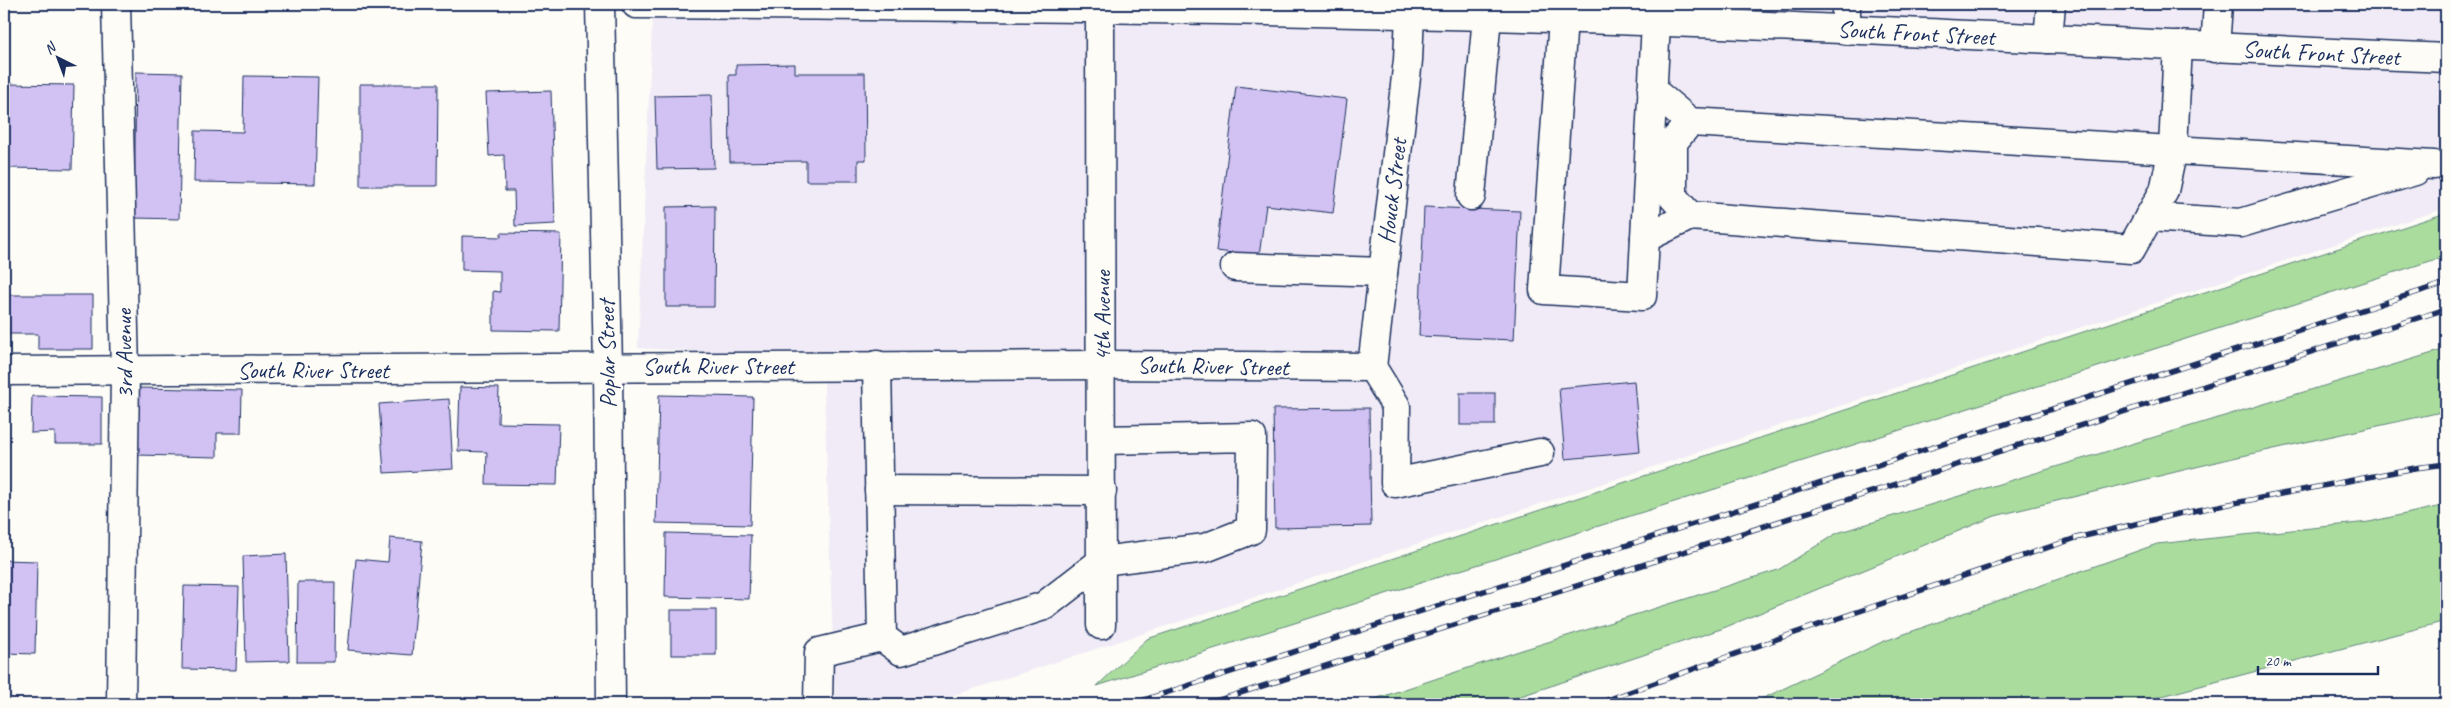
<svg xmlns="http://www.w3.org/2000/svg" width="2450" height="708" font-family="Caveat,sans-serif">
<rect width="100%" height="100%" fill="#fdfcf7"/>
<filter id="ink" filterUnits="userSpaceOnUse"><feTurbulence type="fractalNoise" baseFrequency=".02" numOctaves="2"/><feDisplacementMap in="SourceGraphic" scale="10" xChannelSelector="R" yChannelSelector="G"/><feConvolveMatrix kernelMatrix="1 2 1 2 8 2 1 2 1" color-interpolation-filters="sRGB"/></filter>
<g filter="url(#ink)">
<!-- built -->
<polygon fill="#f0ebf6" points="653,4 2446,4 2446,208 927,704 835,704 823,358 638,348"/>
<!-- green -->
<g fill="#aadc9d" stroke="#62867e">
<polygon points="2446,213 2446,256 1097,686 1147,639"/>
<polygon points="2446,349 2446,411 2233,458 1995,516 1721,629 1497,704 1360,704 1519,651 1778,570 1837,533"/>
<polygon points="2446,505 2446,621 2132,704 1751,704 1882,642 2157,544 2369,522"/>
</g>
<!-- building -->
<g fill="#d2c2f3" stroke="#1b2f5e">
<polygon points="795,64 795,73 865,73 866,160 858,160 858,181 806,181 806,161 730,162 729,75 736,75 736,65"/>
<polygon points="136,72 182,73 179,219 134,218"/>
<polygon points="244,76 318,77 315,184 194,182 195,131 243,132"/>
<polygon points="4,84 74,85 72,169 4,168"/>
<polygon points="360,84 438,84 437,186 360,186"/>
<polygon points="1236,86 1347,99 1333,213 1266,205 1259,256 1216,251"/>
<polygon points="551,91 555,224 515,226 514,191 505,191 504,155 489,156 486,93"/>
<polygon points="712,95 714,168 657,169 655,96"/>
<polygon points="715,206 714,307 666,307 666,207"/>
<polygon points="1424,207 1520,211 1514,340 1419,336"/>
<polygon points="501,233 561,234 559,331 493,330 493,291 500,292 500,271 462,270 462,236 501,237"/>
<polygon points="4,295 93,295 93,349 38,349 38,334 4,334"/>
<polygon points="1634,381 1640,452 1565,459 1559,388"/>
<polygon points="460,387 499,388 498,423 559,424 557,485 486,484 487,452 458,451"/>
<polygon points="138,388 242,390 241,433 217,433 217,457 137,455"/>
<rect x="1460" y="393" width="35" height="32"/>
<polygon points="659,395 753,397 750,525 656,523"/>
<polygon points="32,396 102,397 102,444 55,444 55,432 31,433"/>
<polygon points="449,399 453,469 384,473 379,404"/>
<polygon points="1369,408 1371,526 1275,528 1273,409"/>
<polygon points="666,533 751,535 749,599 665,597"/>
<polygon points="390,538 422,541 412,655 348,650 356,559 388,562"/>
<polygon points="286,554 289,661 246,662 243,556"/>
<polygon points="4,560 37,561 35,654 4,653"/>
<polygon points="298,582 335,582 334,662 297,662"/>
<polygon points="184,586 239,587 236,670 182,669"/>
<rect x="671" y="610" width="45" height="45"/>
</g>
<g fill="none" stroke-linecap="round" stroke-linejoin="round">
<defs>
<g id="minor">
<polyline points="116,4 125,370 121,704"/>
<polyline points="600,4 608,367 611,704"/>
<polyline points="1100,7 1101,625"/>
<polyline points="1563,19 1544,290 1642,296 1656,22"/>
<polyline points="1846,30 1846,4"/>
<polyline points="2048,39 2051,4"/>
<polyline points="2215,48 2218,4"/>
<polyline points="1652,90 1690,122 2434,165"/>
<polyline points="1471,196 1487,16"/>
<polyline points="1690,216 1673,197 1673,142 1690,122"/>
<polyline points="2149,217 2241,223 2415,171"/>
<polyline points="1645,238 1690,216 2131,249 2164,191 2173,149 2178,45"/>
<polyline points="1235,267 1383,272"/>
<polyline points="877,365 882,637"/>
<polyline points="1372,367 1408,60 1410,14"/>
<polyline points="1372,367 1396,406 1395,483 1540,453"/>
<polyline points="4,371 1102,365 1372,367"/>
<polyline points="879,490 1102,491"/>
<polyline points="818,704 819,652 882,637 901,651 1044,606 1102,561 1205,548 1251,530 1252,437 1102,440"/>
</g>
<path id="major" d="M 636,4 C 906,6 1176,8 1446,15 C 1780,23 2113,43 2446,58"/>
</defs>
<!-- minor casing -->
<use href="#minor" stroke="#1b2f5e" stroke-width="31"/>
<!-- major casing -->
<use href="#major" stroke="#1b2f5e" stroke-width="31"/>
<!-- minor -->
<use href="#minor" stroke="#fdfcf7" stroke-width="28"/>
<!-- major -->
<use href="#major" stroke="#fdfcf7" stroke-width="28"/>
<defs>
<g id="rail">
<polyline points="1131,704 2446,283"/>
<polyline points="1206,704 2446,309"/>
<polyline points="1596,704 1777,639 2076,538 2178,514 2415,468 2446,464"/>
</g>
</defs>
<!-- rail casing -->
<use href="#rail" stroke="#1b2f5e" stroke-width="5.5"/>
<!-- rail -->
<use href="#rail" stroke="#fdfcf7" stroke-width="4" stroke-dasharray="11" stroke-linecap="butt"/>
</g>
</g>
<g text-anchor="middle" dominant-baseline="central" stroke-width="5" stroke-linejoin="round" paint-order="stroke">
<!-- street labels -->
<g font-size="24" fill="#1b2f5e" stroke="#fdfcf7">
<text transform="translate(1916 33) rotate(3)">South Front Street</text>
<text transform="translate(2321 53) rotate(3)">South Front Street</text>
<text transform="translate(1392 191) rotate(-83)">Houck Street</text>
<text transform="translate(1102 316) rotate(-90)">4th Avenue</text>
<text transform="translate(124 354) rotate(-91)">3rd Avenue</text>
<text transform="translate(607 354) rotate(-91)">Poplar Street</text>
<text x="718" y="366">South River Street</text>
<text transform="translate(1213 366) rotate(1)">South River Street</text>
<text x="313" y="370">South River Street</text>
</g>
</g>
<!-- margin -->
<rect width="2450" height="708" fill="none" stroke="#fdfcf7" stroke-width="20"/>
<rect x="10" y="10" width="2430" height="688" fill="none" stroke="#1b2f5e" stroke-width="2" filter="url(#ink)"/>
<!-- north arrow -->
<g transform="translate(58 58) rotate(318)" stroke="#fdfcf7" stroke-width="4" paint-order="stroke">
<path d="M0-4L9 19L0 12L-9 19Z" fill="#1b2f5e"/>
<text y="-8" font-size="14" font-weight="bold" text-anchor="middle" fill="#1b2f5e">N</text>
</g>
<!-- scale -->
<path d="M2258 666v8h120v-8" fill="none" stroke="#1b2f5e" stroke-width="2.5"/>
<text x="2265" y="666" font-size="15" fill="#1b2f5e" stroke="#fdfcf7" stroke-width="4" paint-order="stroke">20 m</text>
</svg>
